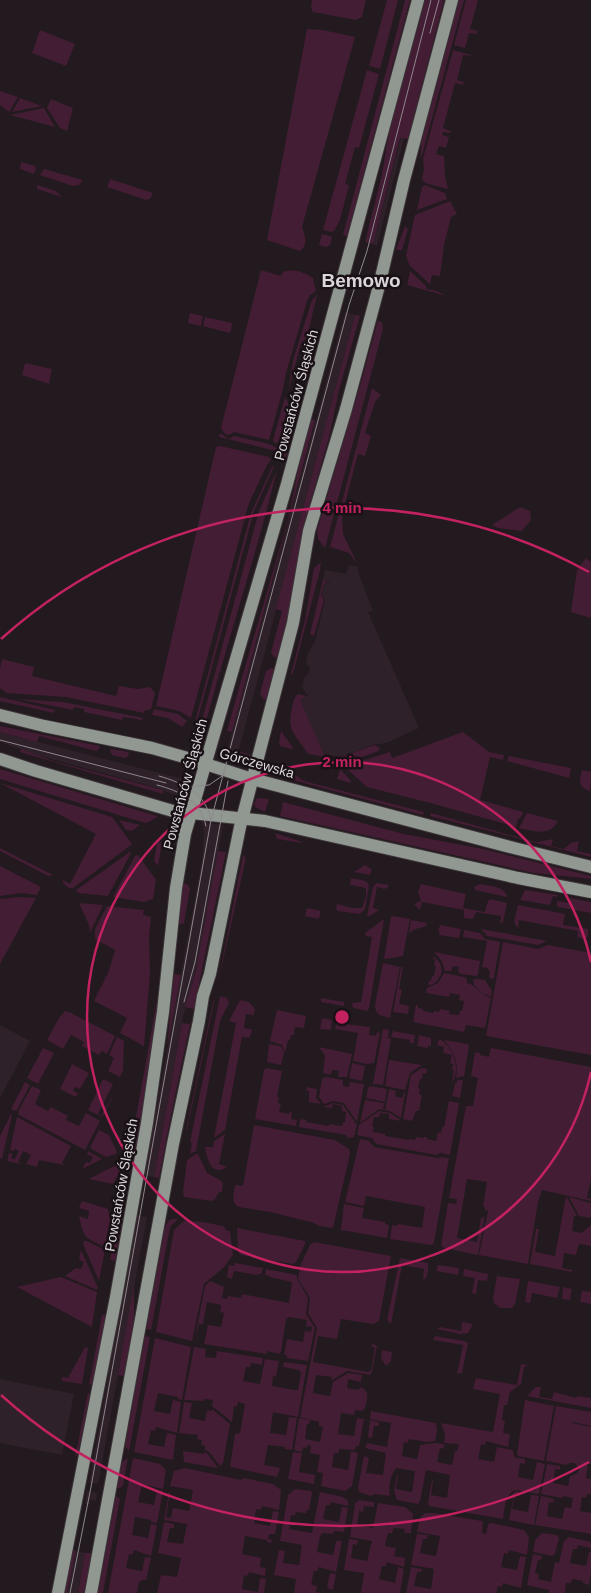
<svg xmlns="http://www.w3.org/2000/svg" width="591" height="1593" font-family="Helvetica,sans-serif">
<rect width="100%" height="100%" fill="#221a1e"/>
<!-- built -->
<g fill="#2f2129">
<polygon points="401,137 404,138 377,246 373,244"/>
<polygon points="345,312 355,315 235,764 223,760 228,748"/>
<polygon points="349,565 358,567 358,572 373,611 368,612 419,728 386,743 372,745 335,759 333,755 325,757 299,700 308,696 302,687 304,678 309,673 310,668 306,663 308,653 315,641 325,600 322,595 324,585 330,582 323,580 325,570 346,574"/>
<polygon points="0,732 167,775 188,780 193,779 189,798 183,798 154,787 40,756 0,742"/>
<polygon points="202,822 223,825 198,962 183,1017 154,1177 144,1175 202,860 204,834"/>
<polygon points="0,1025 30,1041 0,1098"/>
<polygon points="136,1215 147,1217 98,1484 89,1483 109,1373 105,1372"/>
<polygon points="0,1379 74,1394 62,1455 0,1443"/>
<polygon points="87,1491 97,1493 96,1501 90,1500 90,1505 85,1504"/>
<polygon points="76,1551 85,1553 78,1593 67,1593"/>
</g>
<!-- green -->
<g fill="#431d34">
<polygon points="312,0 366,0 362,17 356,20 313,12 311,8"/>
<polygon points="387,0 398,0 380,69 369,66"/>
<polygon points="405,0 410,0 347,236 343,235"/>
<polygon points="425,0 444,0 408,139 400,138 373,244 365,242 382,174 389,132"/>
<polygon points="459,0 464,0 421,159 421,143"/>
<polygon points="466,0 478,0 470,29 478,31 477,34 469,33 465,48 454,45"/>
<path d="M 307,29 L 323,30 L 355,37 L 302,227 C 305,236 309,244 300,251 L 267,240 Z"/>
<polygon points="40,30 75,44 66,66 32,53"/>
<polygon points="453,50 471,55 471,56 463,55 457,80 464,82 463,85 455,83 443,128 451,131 450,133 443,132 442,135 449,137 446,148 439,146 436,154 444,156 445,176 448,189 425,183 422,179 424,170 423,159"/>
<polygon points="367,70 379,74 359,148 355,147 345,184 349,185 340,220 334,231 331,232 323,230"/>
<polygon points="0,91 18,97 9,112 0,105"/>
<polygon points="20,98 42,106 12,112"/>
<polygon points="51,99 73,108 67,131 60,128 47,108"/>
<polygon points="44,108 55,127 10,115"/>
<polygon points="21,162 35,166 36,168 34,174 20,169"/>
<polygon points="44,169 83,180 79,185 73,186 40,175"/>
<polygon points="110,179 153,193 150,199 146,200 107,187"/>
<polygon points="37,185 56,191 62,197 37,189"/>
<polygon points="425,185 445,193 447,199 417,210 422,187"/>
<polygon points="450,201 457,214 451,217 444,245 440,276 432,275 430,284 410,266 406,256 415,215"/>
<polygon points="405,226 408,229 402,250 396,250"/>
<polygon points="322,234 332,237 330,245 326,247 319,245"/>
<path d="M 261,270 L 281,276 L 283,272 C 293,268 304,272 313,278 L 316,291 L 310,295 L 307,301 L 286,373 L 283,389 L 269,440 L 234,432 L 229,435 L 225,434 L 221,428 Z"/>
<polygon points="410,271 426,286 426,289 437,291 446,296 407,285"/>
<polygon points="317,295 307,337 301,343 288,392 293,360 312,300"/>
<polygon points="190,313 203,316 201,326 188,323"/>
<polygon points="355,315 360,316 339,390 329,437 303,529 289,612 277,658 274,657 271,653 282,611 276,609"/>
<polygon points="205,317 232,323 231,331 229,333 203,326"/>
<polygon points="378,320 382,323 383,329 325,548 318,539 317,530 360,386"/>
<polygon points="25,363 52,369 49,384 22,375"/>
<polygon points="372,388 381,395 375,402 365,433 371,436 365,456 358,454 342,515 343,534 357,563 349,553 330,547"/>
<polygon points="285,397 289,404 279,444 274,442 273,440"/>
<polygon points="294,401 297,402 295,423 285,461 283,457 288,444 295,419"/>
<polygon points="311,419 315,420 232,732 227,731 240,684 288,520 298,470"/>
<polygon points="220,433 229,439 234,436 269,444 277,448 276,451 219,437"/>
<polygon points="220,446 269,457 271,460 267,465 249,503 191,718 179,711 156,706 216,447"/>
<polygon points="272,467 274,467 254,511 197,722 195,722 251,513"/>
<path d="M 277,470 C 256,556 228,640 205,725 L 201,724 L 259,511 Z"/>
<polygon points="520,507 530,511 531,520 522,531 498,528 492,525"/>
<polygon points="586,558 591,562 591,618 571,612 577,570"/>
<polygon points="321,562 320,570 293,674 291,674 305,620 314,568"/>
<polygon points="323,580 328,582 324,584 321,595 324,600 314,636 310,634"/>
<polygon points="2,659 34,667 32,676 116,696 119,686 138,689 150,687 155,693 151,709 144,711 144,713 66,697 7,693 0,688 0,669"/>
<polygon points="271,668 274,669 266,700 263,699 260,694 266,671"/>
<path d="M 298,694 L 307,696 L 300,700 L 325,757 L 308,754 C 296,735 286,731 292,708 C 293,702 294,698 298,694 Z"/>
<polygon points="0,697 55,710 54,713 0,701"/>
<polygon points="17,699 63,702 143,718 142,720 123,717 122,720 84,712 84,709 74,707 73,710"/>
<polygon points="154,709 178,714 187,721 182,727 168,718 152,715"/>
<polygon points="0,726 100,746 99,749 96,751 39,736 37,742 0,732"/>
<polygon points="281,731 293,748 292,749 280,746 279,742"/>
<polygon points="463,732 489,752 504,755 503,760 490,757 480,800 523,812 522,816 518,819 516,827 434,804 367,787 347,769 349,765 390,752 392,758"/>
<polygon points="374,745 380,748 379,751 342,764 336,761 335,759"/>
<polygon points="21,749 53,761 163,790 163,794 20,752"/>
<polygon points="111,749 129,752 128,756 125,758 112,755 110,751"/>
<polygon points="238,751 251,755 245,762 235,762"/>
<polygon points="509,756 571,768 569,778 507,761"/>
<polygon points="0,769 157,816 157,817 149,822 145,823 0,779"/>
<polygon points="340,769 351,781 350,783 337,779"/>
<path d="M 582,770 L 591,772 L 590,791 C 578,787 579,781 582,770 Z"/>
<polygon points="293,774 304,781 424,812 423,815 289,779"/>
<polygon points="0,783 112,817 132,844 131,845 73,888 69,888 63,883 63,880 70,884 96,834"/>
<polygon points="257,798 269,799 265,812 255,807 254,804"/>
<polygon points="283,802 404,834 483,849 591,876 591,879 534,873 280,816"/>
<polygon points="431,813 528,840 537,842 553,839 551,846 564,849 571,843 579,841 577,851 591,854 591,857 430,816"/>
<path d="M 527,813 L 558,821 C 550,837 533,831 519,828 Z"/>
<polygon points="119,820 140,825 132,831 126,830"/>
<polygon points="275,833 302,842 302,843 277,839"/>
<polygon points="160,842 162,843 158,866 154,861 157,844"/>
<polygon points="0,848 53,875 50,876 46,875 0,851"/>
<polygon points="218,851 226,852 194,1009 185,1007 196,971"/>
<polygon points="130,852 131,853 108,896 78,893 76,890"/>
<polygon points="138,855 156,880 153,899 144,902 113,897 135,856"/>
<polygon points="243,855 246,858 217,987"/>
<polygon points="365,865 372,869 370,875 354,872"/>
<polygon points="0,866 41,887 37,895 21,893 0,896"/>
<polygon points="351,878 366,881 369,885 365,909 360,914 338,911 336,909 337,904 352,908 362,908 366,897 366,888 350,885"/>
<polygon points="183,883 187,884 190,888 184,923 182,924 179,924"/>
<polygon points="376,883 389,885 388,887 385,889 377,887 373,908 379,910 370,916 367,916 373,887"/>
<polygon points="421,884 466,894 463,908 485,912 488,901 490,899 507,903 503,922 500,924 501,916 476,912 473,919 464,918 464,910 422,902 420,910 414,904 421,901 418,892"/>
<path d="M 480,884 C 490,886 505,886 507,897 L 475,890 L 474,887 Z"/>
<polygon points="525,890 558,895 557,897 553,896 550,905 520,900"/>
<polygon points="20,897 36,898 0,964 0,899"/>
<polygon points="570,898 591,902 591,913 558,907 557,905 557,901 569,903"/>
<polygon points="79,903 103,905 90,933 89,925"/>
<polygon points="518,905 565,914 563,925 588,929 588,936 585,939 577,937 578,931 519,920 518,928 514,922"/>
<polygon points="107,906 144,910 143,915 151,917 149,937 150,974 144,1046 120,1033 127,1018 94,1001 109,971 115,950 95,939 95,929"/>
<polygon points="307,908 321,911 319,919 305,916"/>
<polygon points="393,916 410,919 403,956 386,959 384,959 391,917"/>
<polygon points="384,919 369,1008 367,1011 353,1008 352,1003 361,1002 372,937 366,936 365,933"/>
<polygon points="411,920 427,923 426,926 413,930 409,934"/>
<polygon points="440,925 461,929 459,938 439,935 440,932 438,932"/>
<polygon points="481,929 547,941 538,945 487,936"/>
<polygon points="464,930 480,933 485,939 500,942 494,978 492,979 489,977 490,972 487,968 482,967 487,941 463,937"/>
<polygon points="503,942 538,949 548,945 591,953 591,1055 486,1036"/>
<polygon points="434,952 480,961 478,975 476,976 461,974 458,972 459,967 453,966 451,971 445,971 441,960"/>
<path d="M 433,956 L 440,963 L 442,971 C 440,978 435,986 428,985 L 429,981 L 431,981 L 432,976 L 434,976 L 436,966 L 434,965 L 435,960 L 433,959 Z"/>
<polygon points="383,963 400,967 390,1018 379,1015 376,1011 375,1005"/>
<polygon points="163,967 160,1013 136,1154 133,1155 135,1148 134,1128"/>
<polygon points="401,967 403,967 399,989 402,990 399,1004 409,1006 408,1014 393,1012"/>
<path d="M 444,973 L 464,977 L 467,979 L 467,983 C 474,984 481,995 491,998 L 485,1028 L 466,1025 L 464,1032 L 413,1022 L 416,1005 L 418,1005 L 418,1008 L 423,1009 L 423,1011 L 433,1013 L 434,1011 L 439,1012 L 440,1009 L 450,1011 L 449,1014 L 459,1015 L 460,1011 L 462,1011 L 464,1001 L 459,1000 L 460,995 L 450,993 L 449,997 L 426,993 L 427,988 L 438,983 Z"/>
<polygon points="174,974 181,975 167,1047"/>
<polygon points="476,979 485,980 492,991 491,997 482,993 474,985 473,980"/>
<polygon points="220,996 227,998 229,1003 220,1021 196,1151 190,1154 192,1143 190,1142"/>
<polygon points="215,998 187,1130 186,1130 213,1002"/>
<polygon points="321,998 344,1002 344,1006 321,1002"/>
<polygon points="240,1000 249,1002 255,1009 254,1015 246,1014 244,1028 251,1029 252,1031 249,1038 242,1037 225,1130 214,1138 236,1023 229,1021"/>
<polygon points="277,1010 306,1016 304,1028 295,1027 294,1035 291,1035 290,1040 288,1040 285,1053 282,1045 270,1041"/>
<polygon points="65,1011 71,1013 115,1036 107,1054 102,1051 99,1055 82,1046 84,1042 71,1035 63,1049 47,1040 59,1018"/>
<polygon points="322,1018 332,1020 331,1030 320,1029"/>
<polygon points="337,1020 338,1023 370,1027 369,1035 376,1036 377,1032 380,1033 374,1063 367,1064 353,1061 358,1033 335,1029"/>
<polygon points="182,1023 190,1024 171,1115 159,1178 154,1177"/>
<polygon points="383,1029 389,1030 388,1038 391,1039 383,1085 373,1084"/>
<polygon points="393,1031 415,1035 414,1043 410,1043 410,1040 391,1037"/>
<polygon points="419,1035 431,1038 431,1046 428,1046 428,1048 417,1046"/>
<polygon points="117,1037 124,1041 123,1071 120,1077 108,1071 114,1058 109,1055"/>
<path d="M 439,1039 C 454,1046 461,1070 452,1083 L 454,1070 L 452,1070 L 453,1064 L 450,1063 L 452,1055 L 443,1053 L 444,1047 L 437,1045 Z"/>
<path d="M 444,1040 L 468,1044 L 469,1046 L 464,1076 L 456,1078 C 459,1062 454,1052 444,1040 Z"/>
<polygon points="269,1044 280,1046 282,1048 284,1053 281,1065 267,1062"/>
<polygon points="319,1047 352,1054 347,1077 338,1077 339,1071 332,1070 331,1075 323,1073 325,1056"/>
<polygon points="43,1048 54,1053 38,1084 27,1078"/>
<polygon points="491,1048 591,1067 591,1178 587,1198 591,1199 591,1201 542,1190 538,1202 528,1264 479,1255 488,1211 485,1210 485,1207 483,1206 487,1182 467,1179 457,1238 477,1242 481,1218 483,1218 485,1215 478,1255 444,1248 441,1245 448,1203 456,1204 457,1199 449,1198 466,1106 473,1106 478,1078 471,1076 475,1052 480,1053 480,1055 489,1057"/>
<polygon points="389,1060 422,1065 410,1073 405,1090 385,1086"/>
<polygon points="352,1063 365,1066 362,1081 349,1078"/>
<polygon points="72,1064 89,1073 80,1089 75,1087 73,1091 78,1093 76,1097 60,1089"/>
<polygon points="267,1068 282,1071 277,1097 279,1097 278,1103 281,1104 279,1112 289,1114 290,1112 292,1112 291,1119 297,1120 296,1126 255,1119 264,1070"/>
<polygon points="422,1068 427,1069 426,1074 423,1073 422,1079 420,1079 418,1088 420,1089 419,1095 422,1095 419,1111 416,1111 412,1121 403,1119 411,1075"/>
<polygon points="326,1077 343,1080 343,1086 349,1087 350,1082 364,1084 357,1122 344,1103 333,1101 324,1104 319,1097 322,1079"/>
<polygon points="103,1079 113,1084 98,1114 101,1116 118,1086 102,1117 88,1110"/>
<polygon points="458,1080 463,1080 460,1098 452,1096 455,1084"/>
<polygon points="25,1082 30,1085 17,1110 15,1111 11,1109"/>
<polygon points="32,1086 41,1090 35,1104 48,1111 51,1107 68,1116 66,1120 79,1126 86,1113 100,1121 85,1150 19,1115 18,1112"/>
<polygon points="370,1086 387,1089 385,1102 366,1098 368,1088"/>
<polygon points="307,1087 317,1089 316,1098 321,1104 309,1102 309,1091 306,1091"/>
<polygon points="389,1089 396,1091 395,1096 402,1098 404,1092 405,1093 401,1118 390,1111 385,1110"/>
<polygon points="365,1100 384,1103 383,1110 379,1109 360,1123"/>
<polygon points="449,1101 459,1103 450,1155 440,1153 436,1155 376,1144 372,1138 357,1135 359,1125 379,1111 390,1113 402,1121 389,1119 389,1114 380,1113 379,1117 374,1117 372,1127 374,1127 373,1132 385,1134 385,1136 409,1140 409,1139 415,1140 416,1137 424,1138 424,1137 427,1137 427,1139 436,1141 438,1132 441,1133 442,1127 444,1127"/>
<polygon points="333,1103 343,1105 357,1125 354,1137 348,1138 346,1135 299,1127 300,1119 306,1120 306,1122 329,1126 330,1124 342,1126 343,1122 345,1122 346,1112 342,1111 342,1106 333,1104 332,1108 323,1107"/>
<polygon points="11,1114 12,1115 2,1159 0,1158 0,1136"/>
<polygon points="17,1117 71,1146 62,1163 64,1165 39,1160 37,1167 26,1164 31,1155 23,1151 18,1162 22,1164 7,1161 9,1153 13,1154 11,1158 15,1159 19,1151 15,1149 14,1151 10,1150"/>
<path d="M 254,1125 L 335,1140 L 349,1149 L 350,1154 L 333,1228 L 319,1226 L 314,1223 L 270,1212 L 239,1207 C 230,1203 234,1193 235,1185 L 243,1186 Z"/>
<polygon points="99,1130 109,1135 117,1152 116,1154 106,1157 90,1148"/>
<path d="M 225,1134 L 219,1164 L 227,1167 C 211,1177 207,1159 205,1147 L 213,1147 L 214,1141 Z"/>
<polygon points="360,1139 369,1141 374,1147 438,1158 441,1157 449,1158 434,1242 432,1245 390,1239 392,1225 397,1226 398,1224 422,1228 425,1207 366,1196 364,1206 345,1202"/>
<polygon points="88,1151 102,1159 82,1169 86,1162 90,1163 93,1157 87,1154"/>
<polygon points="196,1154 198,1154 207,1173 220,1180 223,1183 222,1192 219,1192 215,1199 212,1201 184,1197 183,1192 187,1160"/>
<polygon points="120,1165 123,1166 113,1184 89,1179 112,1167"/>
<polygon points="566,1196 577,1216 574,1216 572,1231 582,1233 591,1225 591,1246 579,1244 576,1255 564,1253 562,1268 572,1270 572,1272 530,1264 536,1229 539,1229 535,1252 555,1256"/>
<polygon points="569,1197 591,1203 591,1218 579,1216"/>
<path d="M 82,1201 L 108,1209 L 110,1219 L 105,1247 C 84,1237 84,1239 79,1216 L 88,1219 L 89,1211 L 79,1208 Z"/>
<polygon points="344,1204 364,1208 362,1218 385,1222 385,1224 389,1225 387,1238 341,1230"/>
<polygon points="120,1212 123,1219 115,1261 110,1260"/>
<polygon points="177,1218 177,1220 170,1227 151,1330 146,1329 165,1227 169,1220"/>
<polygon points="184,1221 203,1222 223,1226 227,1231 230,1231 233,1255 224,1267 204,1284 192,1341 156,1332 174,1230"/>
<polygon points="237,1228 305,1241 305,1244 296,1262 293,1264 241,1255 238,1252"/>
<polygon points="84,1241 87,1241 105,1250 99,1281 83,1244"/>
<path d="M 314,1242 L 391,1256 L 379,1321 L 373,1324 L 341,1319 L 337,1339 L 318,1336 L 313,1362 L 368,1372 L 371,1370 L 375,1348 L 371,1346 L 373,1344 L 377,1346 L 371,1375 L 347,1371 L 331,1381 L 332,1377 L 316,1375 L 313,1393 L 330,1396 L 333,1382 L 348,1373 L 362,1375 L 361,1382 L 348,1379 L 347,1388 L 359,1390 L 360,1387 C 371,1391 367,1399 365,1408 L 362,1411 L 355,1410 L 354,1415 L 341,1413 L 338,1434 L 354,1436 L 357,1418 L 364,1419 L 359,1446 L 356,1446 L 355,1450 L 339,1449 L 339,1453 L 334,1453 L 332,1467 L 348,1470 L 351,1451 L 358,1453 L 352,1486 L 345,1491 L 321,1486 L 323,1473 L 317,1472 L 320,1455 L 310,1453 L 311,1446 L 308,1445 L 307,1448 L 303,1447 L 302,1452 L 294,1450 L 299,1418 L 310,1420 L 309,1424 L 307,1424 L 305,1439 L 320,1442 L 323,1427 L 319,1426 L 319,1422 L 300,1417 L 317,1328 L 308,1313 L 310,1298 L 298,1279 L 300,1269 L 299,1268 L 310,1245 Z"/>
<polygon points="81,1250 98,1288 97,1290 65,1276 76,1268 81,1269 84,1262 79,1260"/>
<polygon points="400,1258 428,1263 428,1270 426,1278 423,1279 424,1269 402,1265 391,1324 387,1320"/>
<polygon points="235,1263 263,1268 261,1274 258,1274 257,1275 234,1271 232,1279 227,1277 229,1265 234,1266"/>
<polygon points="438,1265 459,1268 458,1275 436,1271"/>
<polygon points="266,1269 297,1275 297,1279 308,1298 306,1314 315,1328 308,1361 287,1358 287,1355 284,1355 287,1339 303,1342 305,1331 311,1332 312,1327 306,1326 307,1320 289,1317 286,1319 281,1352 279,1354 267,1351 267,1354 204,1344 208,1325 221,1327 224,1313 220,1312 221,1305 207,1302 203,1324 199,1324 195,1338 205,1286 210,1281 224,1287 222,1298 227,1299 228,1296 241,1298 242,1294 289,1303 292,1282 269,1277 270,1276 265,1275"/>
<polygon points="464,1269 488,1274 487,1281 478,1280 476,1294 472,1293 475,1278 463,1276"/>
<polygon points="497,1276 520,1279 515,1304 512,1308 500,1308 494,1303 493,1298"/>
<polygon points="61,1277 97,1292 92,1327 17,1287"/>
<polygon points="528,1281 560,1287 557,1298 532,1293 530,1303 525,1302"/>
<polygon points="134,1285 134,1318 124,1376 118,1375"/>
<polygon points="563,1287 572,1289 570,1300 562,1299"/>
<polygon points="582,1291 591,1292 591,1304 580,1302"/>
<polygon points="102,1315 106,1315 93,1383 89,1385"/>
<polygon points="462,1322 473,1324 468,1333 460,1334 437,1329 440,1327 461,1331"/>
<polygon points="145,1336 150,1337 129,1451 125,1446"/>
<polygon points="435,1336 464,1341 468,1343 462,1373 457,1374 463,1345 433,1340"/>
<polygon points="155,1338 191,1347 182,1400 178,1399 178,1397 158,1393 154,1411 170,1414 173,1400 181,1402 177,1433 156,1427 155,1431 151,1430 148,1444 164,1447 167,1433 176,1435 173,1460 134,1452"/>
<polygon points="85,1347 88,1348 82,1384 62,1381 62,1377 68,1378"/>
<polygon points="194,1347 206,1349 205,1357 216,1358 217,1351 263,1358 262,1365 251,1363 250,1367 246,1367 243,1381 260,1384 265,1359 279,1361 276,1377 273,1376 272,1386 294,1390 298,1390 301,1373 299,1370 283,1367 284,1362 307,1365 298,1417 273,1412 270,1433 286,1435 289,1417 297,1418 292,1450 285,1449 285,1447 268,1445 264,1465 280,1468 277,1477 230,1467 235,1434 240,1433 245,1404 238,1402 237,1407 234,1406 232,1422 212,1406 213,1400 204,1399 203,1401 184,1400"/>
<polygon points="382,1350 392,1352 391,1361 386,1366 381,1358"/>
<path d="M 521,1364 L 528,1365 L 524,1367 L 521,1384 L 510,1392 L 507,1405 L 504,1405 L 502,1420 L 505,1421 L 503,1433 L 510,1434 L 508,1447 L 486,1441 L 485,1445 L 481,1444 L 478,1459 L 494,1462 L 497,1447 L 513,1450 L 514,1457 L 525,1459 L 525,1464 L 520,1463 L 518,1477 L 533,1480 L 537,1462 L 545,1464 L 539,1494 L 516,1490 C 505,1493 505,1508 503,1519 L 429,1506 L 428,1503 L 432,1480 L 433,1481 L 431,1495 L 447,1498 L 450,1475 L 426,1470 L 420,1501 L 418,1504 L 397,1500 L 394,1491 L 397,1475 L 398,1475 L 396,1489 L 412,1492 L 415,1471 L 396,1468 C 390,1476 388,1486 390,1496 L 374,1494 L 371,1496 L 359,1492 L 358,1488 L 364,1456 L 369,1458 L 366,1473 L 383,1475 L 386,1453 L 365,1448 L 367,1443 L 387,1447 L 391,1423 L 370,1419 L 371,1411 L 436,1423 L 437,1431 L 435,1441 L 427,1442 L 409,1439 L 408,1443 L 404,1442 L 402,1456 L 417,1459 L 420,1445 L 435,1443 L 444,1444 L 444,1449 L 440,1448 L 437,1462 L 452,1465 L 455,1451 L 457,1451 L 459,1444 L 444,1443 L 445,1434 L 441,1423 L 493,1432 L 500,1394 L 473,1389 L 476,1378 L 517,1385 Z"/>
<polygon points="536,1387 541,1387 539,1397 552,1399 554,1392 576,1398 577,1396 591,1398 591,1408 527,1396"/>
<polygon points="88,1392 90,1396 78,1453 75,1458"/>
<polygon points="525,1400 554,1406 544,1461 518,1456 517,1454"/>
<polygon points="184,1402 192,1403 189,1418 205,1421 207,1410 211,1411 212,1409 230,1424 223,1463 220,1466 209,1452 205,1450 205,1446 201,1445 202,1440 197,1439 198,1435 179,1433"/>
<polygon points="556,1406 591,1412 591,1426 573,1422 572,1423 591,1427 591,1464 588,1464 586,1478 591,1479 591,1494 587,1494 586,1498 582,1497 580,1511 591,1513 591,1534 535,1525 541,1496 554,1499 553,1503 549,1502 547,1516 562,1519 565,1507 571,1508 573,1498 563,1496 562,1498 541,1494 547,1464 560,1466 560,1470 555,1469 553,1483 568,1486 570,1476 576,1474 579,1471 578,1467 575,1463 570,1463 566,1465 547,1461 546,1460"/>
<polygon points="370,1420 379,1422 379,1426 374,1426 372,1438 368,1437"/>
<polygon points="183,1451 204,1454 204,1452 207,1453 218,1468 184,1462"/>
<polygon points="293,1452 302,1453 299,1472 315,1475 314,1484 288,1479"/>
<polygon points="128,1458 123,1485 120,1488 117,1488 122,1462"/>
<polygon points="133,1458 160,1464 166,1470 163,1489 142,1484 138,1502 154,1505 157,1490 163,1491 157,1523 151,1522 151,1520 135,1517 132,1535 148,1538 151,1524 157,1525 151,1556 134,1550 133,1554 129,1554 126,1568 142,1571 145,1557 151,1558 146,1580 143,1580 139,1582 137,1593 108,1593"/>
<polygon points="185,1468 241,1480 243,1478 273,1484 281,1490 279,1510 262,1506 261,1510 256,1509 254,1523 270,1526 273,1511 279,1512 275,1534 269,1534 268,1539 272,1540 271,1543 267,1542 267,1540 245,1536 242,1554 261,1558 260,1567 266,1568 265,1576 249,1572 248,1576 244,1575 242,1589 258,1592 260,1578 266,1579 264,1593 157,1593 161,1575 177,1577 181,1558 158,1553 164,1522 174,1524 174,1528 170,1528 167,1542 183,1544 187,1524 164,1520 169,1492 170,1492 166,1517 171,1518 173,1508 189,1511 193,1490 170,1486 174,1471"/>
<polygon points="295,1489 311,1491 312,1493 309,1510 307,1510 306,1513 296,1512 295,1516 291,1515 289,1529 312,1533 320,1492 343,1497 348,1501 348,1506 331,1502 330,1505 326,1505 323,1519 339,1522 342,1507 348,1508 344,1532 334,1531 333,1534 323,1533 320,1536 317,1552 333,1555 336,1541 342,1541 336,1572 319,1567 317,1571 314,1571 311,1585 317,1586 316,1592 322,1593 294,1593 296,1579 274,1575 279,1550 285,1551 283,1563 299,1565 302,1545 280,1541 288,1495"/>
<polygon points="516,1491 520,1492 519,1496 515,1495 512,1509 528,1512 531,1495 539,1496 534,1525 509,1520 514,1495 511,1495"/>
<polygon points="116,1496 120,1499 103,1593 98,1593"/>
<polygon points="359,1500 374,1502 374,1507 364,1506 363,1512 359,1511 357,1525 373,1528 378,1503 405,1507 413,1514 411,1533 404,1533 405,1529 394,1528 392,1533 388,1533 385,1546 396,1548 394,1556 405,1558 404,1567 387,1562 386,1566 382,1566 379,1579 395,1583 398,1567 404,1569 400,1593 361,1593 364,1573 344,1570 349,1539 358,1540 357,1545 353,1544 351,1558 367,1561 372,1541 350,1537 355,1504"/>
<polygon points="425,1513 434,1513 482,1521 483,1523 482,1533 486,1534 488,1524 491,1523 524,1530 529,1537 527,1555 509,1550 508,1554 504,1553 501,1567 517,1570 520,1556 526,1557 521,1588 503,1583 502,1587 498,1586 496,1593 406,1593 411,1567 422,1569 421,1572 417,1572 414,1586 431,1589 434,1569 411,1565 417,1534 428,1535 427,1539 423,1539 420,1553 436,1556 440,1536 417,1532 420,1518"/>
<polygon points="542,1533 557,1535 559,1538 555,1554 553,1554 553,1556 533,1552 535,1540"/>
<polygon points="569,1537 591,1542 591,1550 590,1548 578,1545 577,1549 573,1549 570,1563 586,1566 589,1552 591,1552 591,1572 589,1585 583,1583 583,1581 572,1579 571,1583 566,1583 565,1593 549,1593 549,1590 527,1585 533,1554 542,1556 541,1560 538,1560 535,1573 539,1574 538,1579 551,1582 555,1562 559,1563 564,1541"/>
<polygon points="73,1550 76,1551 67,1593 64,1593"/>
<polygon points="85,1553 91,1553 92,1558 84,1593 78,1593"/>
<polygon points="330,1573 336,1574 333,1590 327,1588"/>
</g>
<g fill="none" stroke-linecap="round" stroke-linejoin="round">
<defs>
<g id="major">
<polyline points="0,715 44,726 152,748 184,757 252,779 514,848 591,867"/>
<polyline points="0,759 36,771 173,811 265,821 518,878 591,892"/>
<polyline points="58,1593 116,1297 147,1123 163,1012 176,888 185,834 287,484 418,0"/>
<polyline points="91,1593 173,1144 199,1021 203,996 210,974 240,827 293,623 309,531 346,409 379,286 404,180 452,0"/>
</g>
</defs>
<!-- major casing -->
<use href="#major" stroke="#3c3438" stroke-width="14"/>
<!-- major -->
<use href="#major" stroke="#919892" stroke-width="12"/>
<!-- tram -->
<g stroke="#8e888c" stroke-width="1">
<polyline points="430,33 439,0"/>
<polyline points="0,740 166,783"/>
<path d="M 159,776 C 183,783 206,793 211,820"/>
<path d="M 157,785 C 180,791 201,801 206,826"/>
<polyline points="188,787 209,785 225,774"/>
<polyline points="184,1002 195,962 228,781"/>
<polyline points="70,1593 91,1487 211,820 349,305 367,251 431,0"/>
</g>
</g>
<!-- distance rings -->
<g fill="none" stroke="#c32261" stroke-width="2.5">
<path d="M591 1072A255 255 0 1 1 591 962"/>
<path d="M589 1462A509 509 0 0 1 1 1395M1 639A509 509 0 0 1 589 572"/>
</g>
<g text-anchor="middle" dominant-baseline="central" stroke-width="5" stroke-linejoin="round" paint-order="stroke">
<!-- street labels -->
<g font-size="14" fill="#dbd6d9" stroke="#191115">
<text transform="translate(296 395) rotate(-75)">Powstańców Śląskich</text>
<text transform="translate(257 763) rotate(16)">Górczewska</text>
<text transform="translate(185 784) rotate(-75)">Powstańców Śląskich</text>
<text transform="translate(121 1185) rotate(-80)">Powstańców Śląskich</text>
</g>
<!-- district labels -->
<g font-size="19" font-weight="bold" fill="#dbd6d9" stroke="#191115">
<text x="361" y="280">Bemowo</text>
</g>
</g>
<circle cx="342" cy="1017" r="8" fill="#c32261" stroke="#191115" stroke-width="2.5"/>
<g font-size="15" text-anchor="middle" font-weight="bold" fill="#c32261" stroke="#191115" stroke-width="5" stroke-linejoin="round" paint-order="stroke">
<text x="342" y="513">4 min</text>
<text x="342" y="767">2 min</text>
</g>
</svg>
